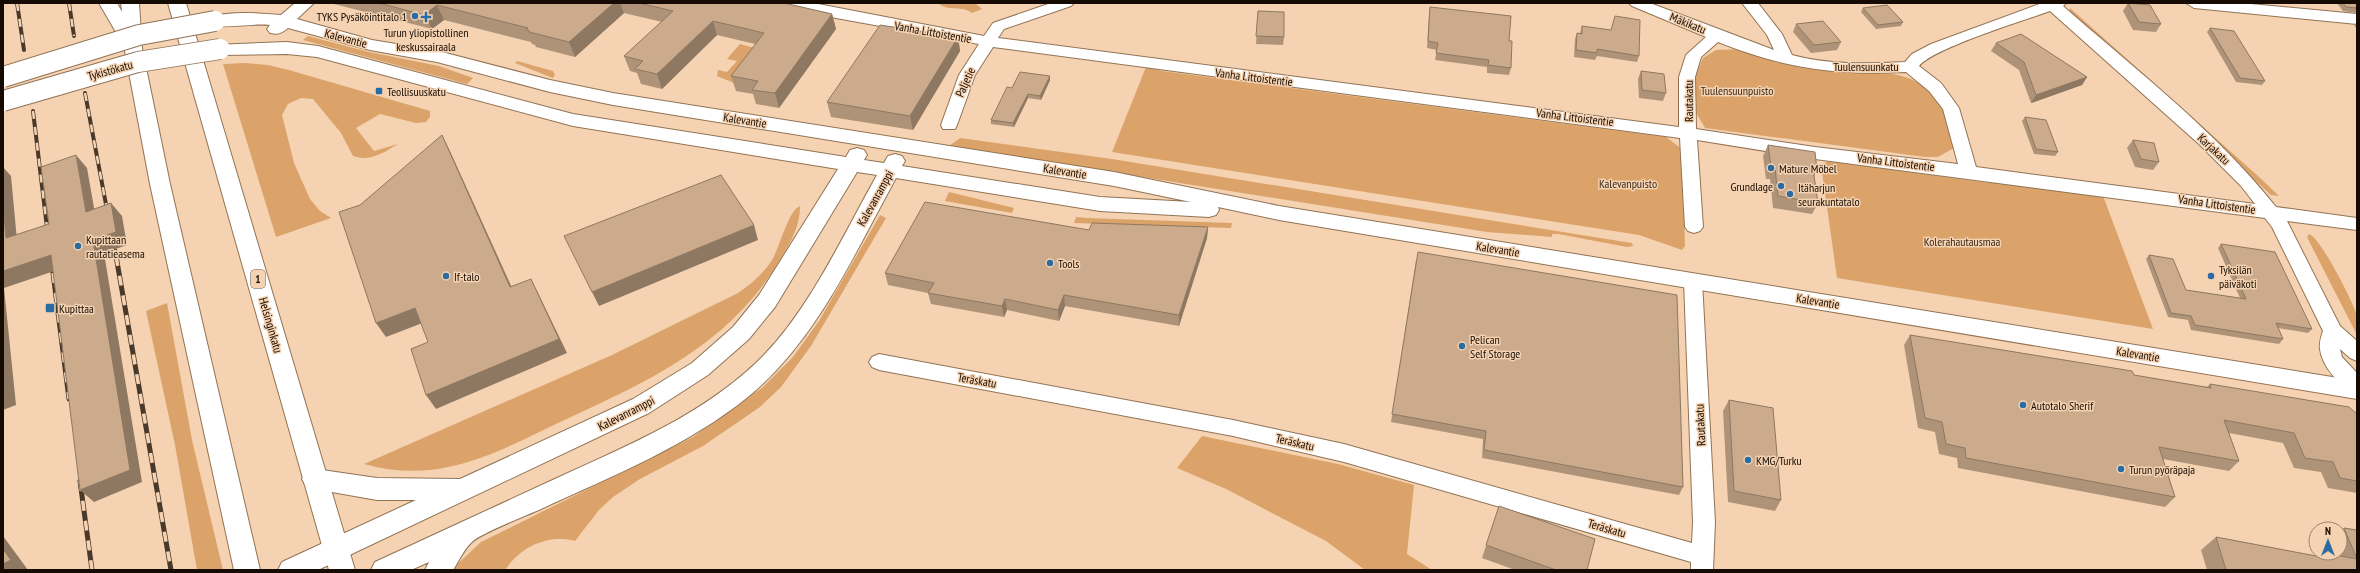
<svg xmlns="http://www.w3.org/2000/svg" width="2360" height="573" font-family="'PT Sans Narrow',sans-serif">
<rect width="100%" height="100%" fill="#f5d3b2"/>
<!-- green -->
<g fill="#dba369">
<path d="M 938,3 L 975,3 L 982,9 L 972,13 C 963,5 947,12 938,3 Z"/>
<polygon points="2070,8 2258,176 2279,196 2271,195 2069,12"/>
<polygon points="308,36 369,52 439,66 473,78 467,84 303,40"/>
<polygon points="740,44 763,50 734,83 717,76 718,70 727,72 737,61 727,59"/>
<path d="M 1743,49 C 1772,57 1801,68 1831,71 C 1868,75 1907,65 1933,95 C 1937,99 1941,103 1943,107 C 1948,120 1950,135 1954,148 L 1938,157 L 1925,157 L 1705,128 L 1695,111 L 1696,74 L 1703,58 L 1716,50 Z"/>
<polygon points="517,61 553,71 555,75 553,78 515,63"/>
<path d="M 245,63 L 268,65 L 289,70 L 430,111 L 430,117 L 426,122 L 416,123 L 380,114 L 356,128 L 374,151 L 398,144 C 384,153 369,162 353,156 L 341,133 L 313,99 L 301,98 L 288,104 L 282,115 L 294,163 L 310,199 L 320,211 L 331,218 L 276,237 L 223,64 Z"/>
<polygon points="1146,67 1162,71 1666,137 1682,149 1685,246 1682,250 1639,235 1112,152"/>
<polygon points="960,138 1112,159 1619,241 1632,243 1633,246 1627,247 1558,234 1552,234 1552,237 1487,232 949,146"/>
<polygon points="1828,161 1989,183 1988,178 2102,193 2153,329 1837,278 1821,165"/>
<polygon points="949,192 1014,208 1012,213 945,201"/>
<path d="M 800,206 C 800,227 790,244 779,261 C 728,347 644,383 558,423 C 523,440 487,459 448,467 C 421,473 392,472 364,464 L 612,355 L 738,293 C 751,284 763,274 772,260 C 780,247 788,211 800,206 Z"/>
<path d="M 880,215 L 886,218 L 811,346 L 781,387 L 760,407 L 703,446 L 640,479 L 613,497 L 599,510 L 575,541 C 547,534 521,547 505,570 L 451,570 L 481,542 L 693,437 L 763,387 L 793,357 L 819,321 Z"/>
<polygon points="1076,217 1087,218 1232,223 1231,228 1074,223"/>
<path d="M 2309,234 C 2320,237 2352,300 2356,313 C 2359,319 2357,328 2357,335 L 2312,247 L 2307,237 Z"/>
<polygon points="167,303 192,440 223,570 197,570 175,445 146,311"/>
<polygon points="1202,436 1338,464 1414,485 1407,554 1432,570 1365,570 1326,541 1226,489 1177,468"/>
</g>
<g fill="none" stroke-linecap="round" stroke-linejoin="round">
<defs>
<g id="minor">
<path d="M 786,3 L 813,3 L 984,36 L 993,23 L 1051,3 L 1074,3 L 1071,6 L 1004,29 L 998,38 L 1679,127 L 1679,77 L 1686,55 L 1706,37 L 1632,6 L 1629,3 L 1650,3 L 1774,50 L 1767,35 L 1742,3 L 1758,3 L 1782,34 L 1792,55 C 1829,65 1867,64 1905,62 L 1912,54 L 1931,44 L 2042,3 L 2066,3 L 2063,6 C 2136,70 2216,131 2276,207 L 2357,218 L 2357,230 L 2287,221 L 2340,326 L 2357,341 L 2357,361 L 2350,358 L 2340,349 L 2342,357 L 2357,373 L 2357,393 C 2341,388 2322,367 2320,349 C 2319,343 2321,337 2323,331 L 2272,227 L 2265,218 L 1815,159 L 1697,140 L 1703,227 L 1700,231 L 1694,233 L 1688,231 L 1685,227 L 1680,138 L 993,47 L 975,75 L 957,125 L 955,129 L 943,129 L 941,125 L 959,75 L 979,44 L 836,18 L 789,6 ZM 2050,11 L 2200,145 L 2241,186 L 2255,204 L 1976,167 L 1959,108 L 1941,83 L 1919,66 C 1934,48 2023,21 2050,11 ZM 1718,42 C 1786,69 1835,75 1906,72 L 1929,91 L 1943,109 L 1958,164 L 1815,147 L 1696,129 L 1695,77 L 1701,57 Z"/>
<polygon points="2186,3 2240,3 2357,14 2357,24 2194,8"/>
<polygon points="1693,274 1700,276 1702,281 1715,522 1713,570 1691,570 1691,562 1344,462 1233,436 879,370 872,367 869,362 872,357 879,354 1233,420 1344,444 1692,543 1693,522 1684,281 1686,276"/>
</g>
<path id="secondary" d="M 295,3 L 314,3 L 297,19 L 372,40 L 438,51 L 550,80 L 613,93 L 1114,172 L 1279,206 L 2357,381 L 2357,399 L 1279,220 L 1218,207 L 1219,210 L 1216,215 L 1209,217 L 1100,211 L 896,178 C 854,254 817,340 749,396 C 688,446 612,476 541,509 C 528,515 479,534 472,542 C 464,549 459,561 453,570 L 425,570 L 429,562 L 411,570 L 371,570 L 375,562 C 436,534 496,506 557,478 C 629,445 707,413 763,356 C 811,307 843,235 877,175 L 857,172 L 775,307 L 749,339 L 708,375 L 649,413 L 318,570 L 278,570 L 282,562 L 416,500 L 377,500 L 315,489 L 306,486 L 302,479 L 306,472 L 315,469 L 377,478 L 460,479 L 633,399 L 692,363 L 733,327 L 759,295 L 838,169 L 573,126 L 317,57 L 287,54 L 220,55 L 214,53 L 211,49 L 214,45 L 287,42 L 318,46 L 573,114 L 846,157 L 850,150 L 857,148 L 864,150 L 867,155 L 864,160 L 884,163 L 888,156 L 895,154 L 902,156 L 905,161 L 902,166 L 1100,197 L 1191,202 L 1114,186 L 613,105 L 550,92 L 437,62 L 370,50 L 288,28 C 282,33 278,35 270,33 L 267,29 L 270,25 C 250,23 226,29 209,25 L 206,21 L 209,17 C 232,11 257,13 281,15 Z"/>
<g id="trunk">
<polygon points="99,3 117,3 122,12 121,3 139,3 142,48 170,184 260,570 234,570 150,184 124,46"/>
<polygon points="168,3 186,3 355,570 329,570"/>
</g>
</defs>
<!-- minor casing -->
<use href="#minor" stroke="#917354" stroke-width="2"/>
<!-- secondary casing -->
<use href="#secondary" stroke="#917354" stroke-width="2"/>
<!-- trunk casing -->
<use href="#trunk" stroke="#917354" stroke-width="2"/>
<!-- minor -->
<use href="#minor" fill="#fff" fill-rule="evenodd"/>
<!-- secondary -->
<use href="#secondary" fill="#fff" fill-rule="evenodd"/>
<!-- trunk -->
<use href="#trunk" fill="#fff" fill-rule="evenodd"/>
<defs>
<g id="rail-far1">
<polyline points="17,3 24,50"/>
<polyline points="69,3 74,36"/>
<polyline points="85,93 108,215"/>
<polyline points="33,111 48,236"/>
<polyline points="115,250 116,257"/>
</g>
<g id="rail">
<polyline points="116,256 171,570"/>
<polyline points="53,273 69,399"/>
<polyline points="80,481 92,570"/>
</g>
</defs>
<!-- rail-far1 casing -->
<use href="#rail-far1" stroke="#49392a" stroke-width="4"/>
<!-- rail casing -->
<use href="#rail" stroke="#49392a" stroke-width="5"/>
<!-- rail-far1 -->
<use href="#rail-far1" stroke="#f5d3b2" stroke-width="2.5" stroke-dasharray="8" stroke-linecap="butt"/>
<!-- rail -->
<use href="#rail" stroke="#f5d3b2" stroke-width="3.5" stroke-dasharray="10" stroke-linecap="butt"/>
<defs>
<g id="secondary-bridge">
<polyline points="3,77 139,35 215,21"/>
<polyline points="3,101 138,62 220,49"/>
</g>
</defs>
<!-- secondary-bridge casing -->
<use href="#secondary-bridge" stroke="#917354" stroke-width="22" stroke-linecap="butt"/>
<!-- secondary-bridge -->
<use href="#secondary-bridge" stroke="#fff" stroke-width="20"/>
</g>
<!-- wall -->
<g fill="#af9378">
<polygon points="330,3 784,3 832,14 836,29 779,108 756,104 753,94 736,91 731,76 755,44 717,35 662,89 641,84 637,73 630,71 624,56 662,22 624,13 575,57 536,47 535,45 532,44 531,42 444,20 432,29"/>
<polygon points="2128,3 2161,24 2156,32 2133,30 2123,11"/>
<polygon points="2337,3 2357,3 2357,13 2343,11"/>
<polygon points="1430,7 1509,41 1511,68 1509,75 1487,73 1487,67 1435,60 1437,50 1427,48 1429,14"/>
<polygon points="1863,8 1903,22 1901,26 1876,29 1861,12"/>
<polygon points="1258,11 1284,37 1283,45 1256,44"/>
<polygon points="2357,22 2357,29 2354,25"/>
<polygon points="1796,24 1841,42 1837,50 1811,53 1793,32"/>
<polygon points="1582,26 1639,56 1637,62 1597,56 1595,60 1574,57 1575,39 1577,33 1580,33"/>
<polygon points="2210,28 2265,81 2262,85 2236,82 2207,32"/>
<polygon points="958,37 960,51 913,130 831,117 827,102"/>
<polygon points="1996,43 2087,77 2082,85 2031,103 2019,70 1991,51"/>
<polygon points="1641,71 1666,93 1663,101 1639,98 1638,79"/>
<polygon points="1050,80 1041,100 1028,98 1014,127 991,124 991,120 1012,88"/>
<polygon points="2025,117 2058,152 2055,156 2034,154 2022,121"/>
<polygon points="2133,140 2159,162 2153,170 2135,167 2127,148"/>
<polygon points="1768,145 1817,170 1814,176 1818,203 1812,214 1773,208 1770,179 1766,179 1763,156"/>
<polygon points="1208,227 1207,238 1179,326 1065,306 1059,321 1007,310 1004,317 931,304 928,293 888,285 885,273 1089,230"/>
<polygon points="2221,244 2312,329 2308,333 2278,328 2283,339 2279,344 2191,330 2188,320 2168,317 2146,259 2149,255 2186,290 2240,298 2218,248"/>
<polygon points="1416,260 1683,487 1679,495 1482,458 1483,439 1391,422"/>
<polygon points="1910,335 2134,375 2207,387 2210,384 2357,414 2357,493 2328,488 2321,472 2294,468 2283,443 2229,433 2239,461 2229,471 2163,459 2175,497 2165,507 1958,468 1957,458 1939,454 1935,432 1918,428 1904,345"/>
<polygon points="1729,400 1781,500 1775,511 1728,502 1723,411"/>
<polygon points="1499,506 1587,570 1515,570 1482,558"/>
<polygon points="2344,528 2357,530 2357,570 2207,570 2201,550 2216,537 2326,558 2330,554 2333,555 2332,553 2340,553 2340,531"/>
</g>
<!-- shaded-wall -->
<g fill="#8e7861">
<polygon points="614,3 620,3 624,13 575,57 569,42"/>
<polygon points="437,5 444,20 432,29 424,15"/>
<polygon points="832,14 836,29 779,108 775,93"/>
<polygon points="713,21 717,35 662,89 657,74"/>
<polygon points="958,37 960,51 913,130 910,116"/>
<polygon points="1050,76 1050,80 1041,100 1040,96"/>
<polygon points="2087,77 2082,85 2031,103 2036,95"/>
<polygon points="1028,94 1028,98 1014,127 1013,123"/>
<polygon points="442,135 449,149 518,301 510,287"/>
<polygon points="76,155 87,168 97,225 86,212"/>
<polygon points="3,167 11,176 18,251 6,238 3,206"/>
<polygon points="111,203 122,216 127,245 104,253 142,482 94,502 80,490 93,240"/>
<polygon points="754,225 758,240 599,306 592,292"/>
<polygon points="1208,227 1207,238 1179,326 1179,315"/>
<polygon points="51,255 63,268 4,288 16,405 3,410 3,271"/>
<polygon points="531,279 538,293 567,353 436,409 426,395"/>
<polygon points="1064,295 1065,306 1059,321 1058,310"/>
<polygon points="1005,299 1007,310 1004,317 1002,306"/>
<polygon points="415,308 425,322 386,337 376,323"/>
<polygon points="3,536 28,570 3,570"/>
</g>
<!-- building -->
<g fill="#cbab8b" stroke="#8e7861">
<polygon points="379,3 614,3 569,42 529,32 530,31 526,30 528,28 437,5 424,15"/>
<polygon points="639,3 784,3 832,14 775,93 752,90 758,81 731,76 764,33 713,21 657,74 635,69 643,61 624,56 673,11"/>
<polygon points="2128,3 2150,5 2161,24 2139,22"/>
<polygon points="2343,3 2357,3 2357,8 2346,7"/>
<polygon points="1887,5 1903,22 1878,25 1863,8"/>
<polygon points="1430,7 1511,16 1509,41 1512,41 1511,68 1488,65 1489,60 1436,53 1438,43 1428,41"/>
<polygon points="1258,11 1284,12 1284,37 1256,36"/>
<polygon points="1615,16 1640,20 1639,56 1597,49 1597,53 1576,50 1577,33 1582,34 1582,26 1611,30"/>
<polygon points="1823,21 1841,42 1814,45 1796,24"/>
<polygon points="880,25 958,37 910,116 827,102"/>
<polygon points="2210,28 2234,31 2265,81 2240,78"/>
<polygon points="2021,34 2087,77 2036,95 2024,62 1996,43"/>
<polygon points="1641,71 1664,74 1666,93 1642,90"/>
<polygon points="1020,72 1050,76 1040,96 1028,94 1013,123 991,120 1007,87 1012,88"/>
<polygon points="2025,117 2046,120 2058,152 2036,149"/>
<polygon points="442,135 510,287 531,279 559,339 426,395 411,349 428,342 415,308 376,323 339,212 360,205"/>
<polygon points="2133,140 2154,143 2159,162 2141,159"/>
<polygon points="1768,145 1815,152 1817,170 1813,169 1818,203 1778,196 1775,168 1771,167"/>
<polygon points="76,155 86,212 111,203 116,232 93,240 130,470 80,490 51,255 3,271 3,206 6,238 49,224 41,167"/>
<polygon points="721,175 754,225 592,292 564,236"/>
<polygon points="925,202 1089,230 1092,223 1208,227 1179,315 1064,295 1058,310 1005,299 1002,306 928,293 934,283 885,273"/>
<polygon points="2221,244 2275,252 2312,329 2276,323 2283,339 2195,325 2191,316 2171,313 2149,255 2173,259 2186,290 2246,299"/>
<polygon points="1418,252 1677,295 1683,487 1484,450 1486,431 1392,414"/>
<polygon points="1910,335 2132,371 2134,375 2211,388 2210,384 2349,407 2357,414 2357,481 2340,478 2333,462 2305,458 2294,433 2224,420 2239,461 2159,447 2175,497 1966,458 1965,448 1946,444 1942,422 1925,418"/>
<polygon points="1729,400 1773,408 1781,500 1734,491"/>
<polygon points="1499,506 1595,539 1587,570 1556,570 1486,545"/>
<polygon points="2344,528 2357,530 2357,570 2226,570 2216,537 2332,559 2330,554 2357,559"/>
<polygon points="3,549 11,560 3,564"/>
</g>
<!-- markers -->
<g fill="#2a6ca2" stroke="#f5d3b2" stroke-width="1.5">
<circle cx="415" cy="16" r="4"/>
<path d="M424 11h4v4h4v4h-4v4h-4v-4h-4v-4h4z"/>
<rect x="375" y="87" width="8" height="8" rx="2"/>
<circle cx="1771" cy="168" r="4"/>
<circle cx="1781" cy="186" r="4"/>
<circle cx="1790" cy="194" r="4"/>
<circle cx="78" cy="246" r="4"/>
<circle cx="1050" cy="263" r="4"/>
<circle cx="446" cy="276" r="4"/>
<circle cx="2211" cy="276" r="4"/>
<rect x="45" y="303" width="10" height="10" rx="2"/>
<circle cx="1462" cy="346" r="4"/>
<circle cx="2023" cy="405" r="4"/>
<circle cx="1748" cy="460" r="4"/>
<circle cx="2121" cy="469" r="4"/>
</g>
<g text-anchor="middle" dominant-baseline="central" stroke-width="3" stroke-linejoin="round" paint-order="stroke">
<!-- shield labels -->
<rect fill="#f5d3b2" stroke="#594737" stroke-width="1" x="251" y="270" width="14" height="18" rx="3"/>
<g font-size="11" font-weight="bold" fill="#160b02">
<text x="258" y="279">1</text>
</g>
<!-- poi labels -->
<g font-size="12" fill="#160b02" stroke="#f5d3b2" text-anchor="start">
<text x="407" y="16" text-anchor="end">TYKS Pysäköintitalo 1</text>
<text x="426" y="32" text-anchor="middle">Turun yliopistollinen<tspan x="426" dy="14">keskussairaala</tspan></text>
<text x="387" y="91">Teollisuuskatu</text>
<text x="1779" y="168">Mature Möbel</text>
<text x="1773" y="186" text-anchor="end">Grundlage</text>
<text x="1798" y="187">Itäharjun<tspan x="1798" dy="14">seurakuntatalo</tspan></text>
<text x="86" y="239">Kupittaan<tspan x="86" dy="14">rautatieasema</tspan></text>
<text x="1058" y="263">Tools</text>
<text x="2219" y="269">Tyksilän<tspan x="2219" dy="14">päiväkoti</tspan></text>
<text x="454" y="276">If-talo</text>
<text x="59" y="308">Kupittaa</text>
<text x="1470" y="339">Pelican<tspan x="1470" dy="14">Self Storage</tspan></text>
<text x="2031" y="405">Autotalo Sherif</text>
<text x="1756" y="460">KMG/Turku</text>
<text x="2129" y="469">Turun pyöräpaja</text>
</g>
<!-- street labels -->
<g font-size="12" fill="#160b02" stroke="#f5d3b2">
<text transform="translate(1688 23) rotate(22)">Mäkikatu</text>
<text transform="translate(933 32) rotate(10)">Vanha Littoistentie</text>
<text transform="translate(346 38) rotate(15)">Kalevantie</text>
<text x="1866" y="66">Tuulensuunkatu</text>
<text transform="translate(110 70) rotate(-16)">Tykistökatu</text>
<text transform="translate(1254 77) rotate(7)">Vanha Littoistentie</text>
<text transform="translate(965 82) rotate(-66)">Paljetie</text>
<text transform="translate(1688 101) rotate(-90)">Rautakatu</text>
<text transform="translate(1575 117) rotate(7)">Vanha Littoistentie</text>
<text transform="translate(745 120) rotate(9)">Kalevantie</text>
<text transform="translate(2214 149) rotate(43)">Karjakatu</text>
<text transform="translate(1896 162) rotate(7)">Vanha Littoistentie</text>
<text transform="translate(1065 171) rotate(9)">Kalevantie</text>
<text transform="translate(875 198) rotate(-61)">Kalevanramppi</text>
<text transform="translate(2217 204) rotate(8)">Vanha Littoistentie</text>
<text transform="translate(1498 249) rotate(9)">Kalevantie</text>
<text transform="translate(1818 301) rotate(9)">Kalevantie</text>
<text transform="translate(271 325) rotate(74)">Helsinginkatu</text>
<text transform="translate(2138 354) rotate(9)">Kalevantie</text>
<text transform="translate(977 380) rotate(10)">Teräskatu</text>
<text transform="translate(626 413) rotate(-27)">Kalevanramppi</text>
<text transform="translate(1700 425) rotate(-93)">Rautakatu</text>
<text transform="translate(1295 442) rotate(13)">Teräskatu</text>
<text transform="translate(1607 528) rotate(16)">Teräskatu</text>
</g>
<!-- park labels -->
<g font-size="12" fill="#382919" stroke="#f5d3b2">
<text x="1737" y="90">Tuulensuunpuisto</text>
<text x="1628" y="183">Kalevanpuisto</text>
<text x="1962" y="241">Kolerahautausmaa</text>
</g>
</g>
<!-- border -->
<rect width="2360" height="573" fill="none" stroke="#160b02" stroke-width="8"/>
<!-- north arrow -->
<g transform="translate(2328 541)"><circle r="19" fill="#f5d3b2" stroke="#9c836c"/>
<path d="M0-3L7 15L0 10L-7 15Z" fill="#2a6ca2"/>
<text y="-6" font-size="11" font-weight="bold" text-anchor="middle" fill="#160b02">N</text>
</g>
</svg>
